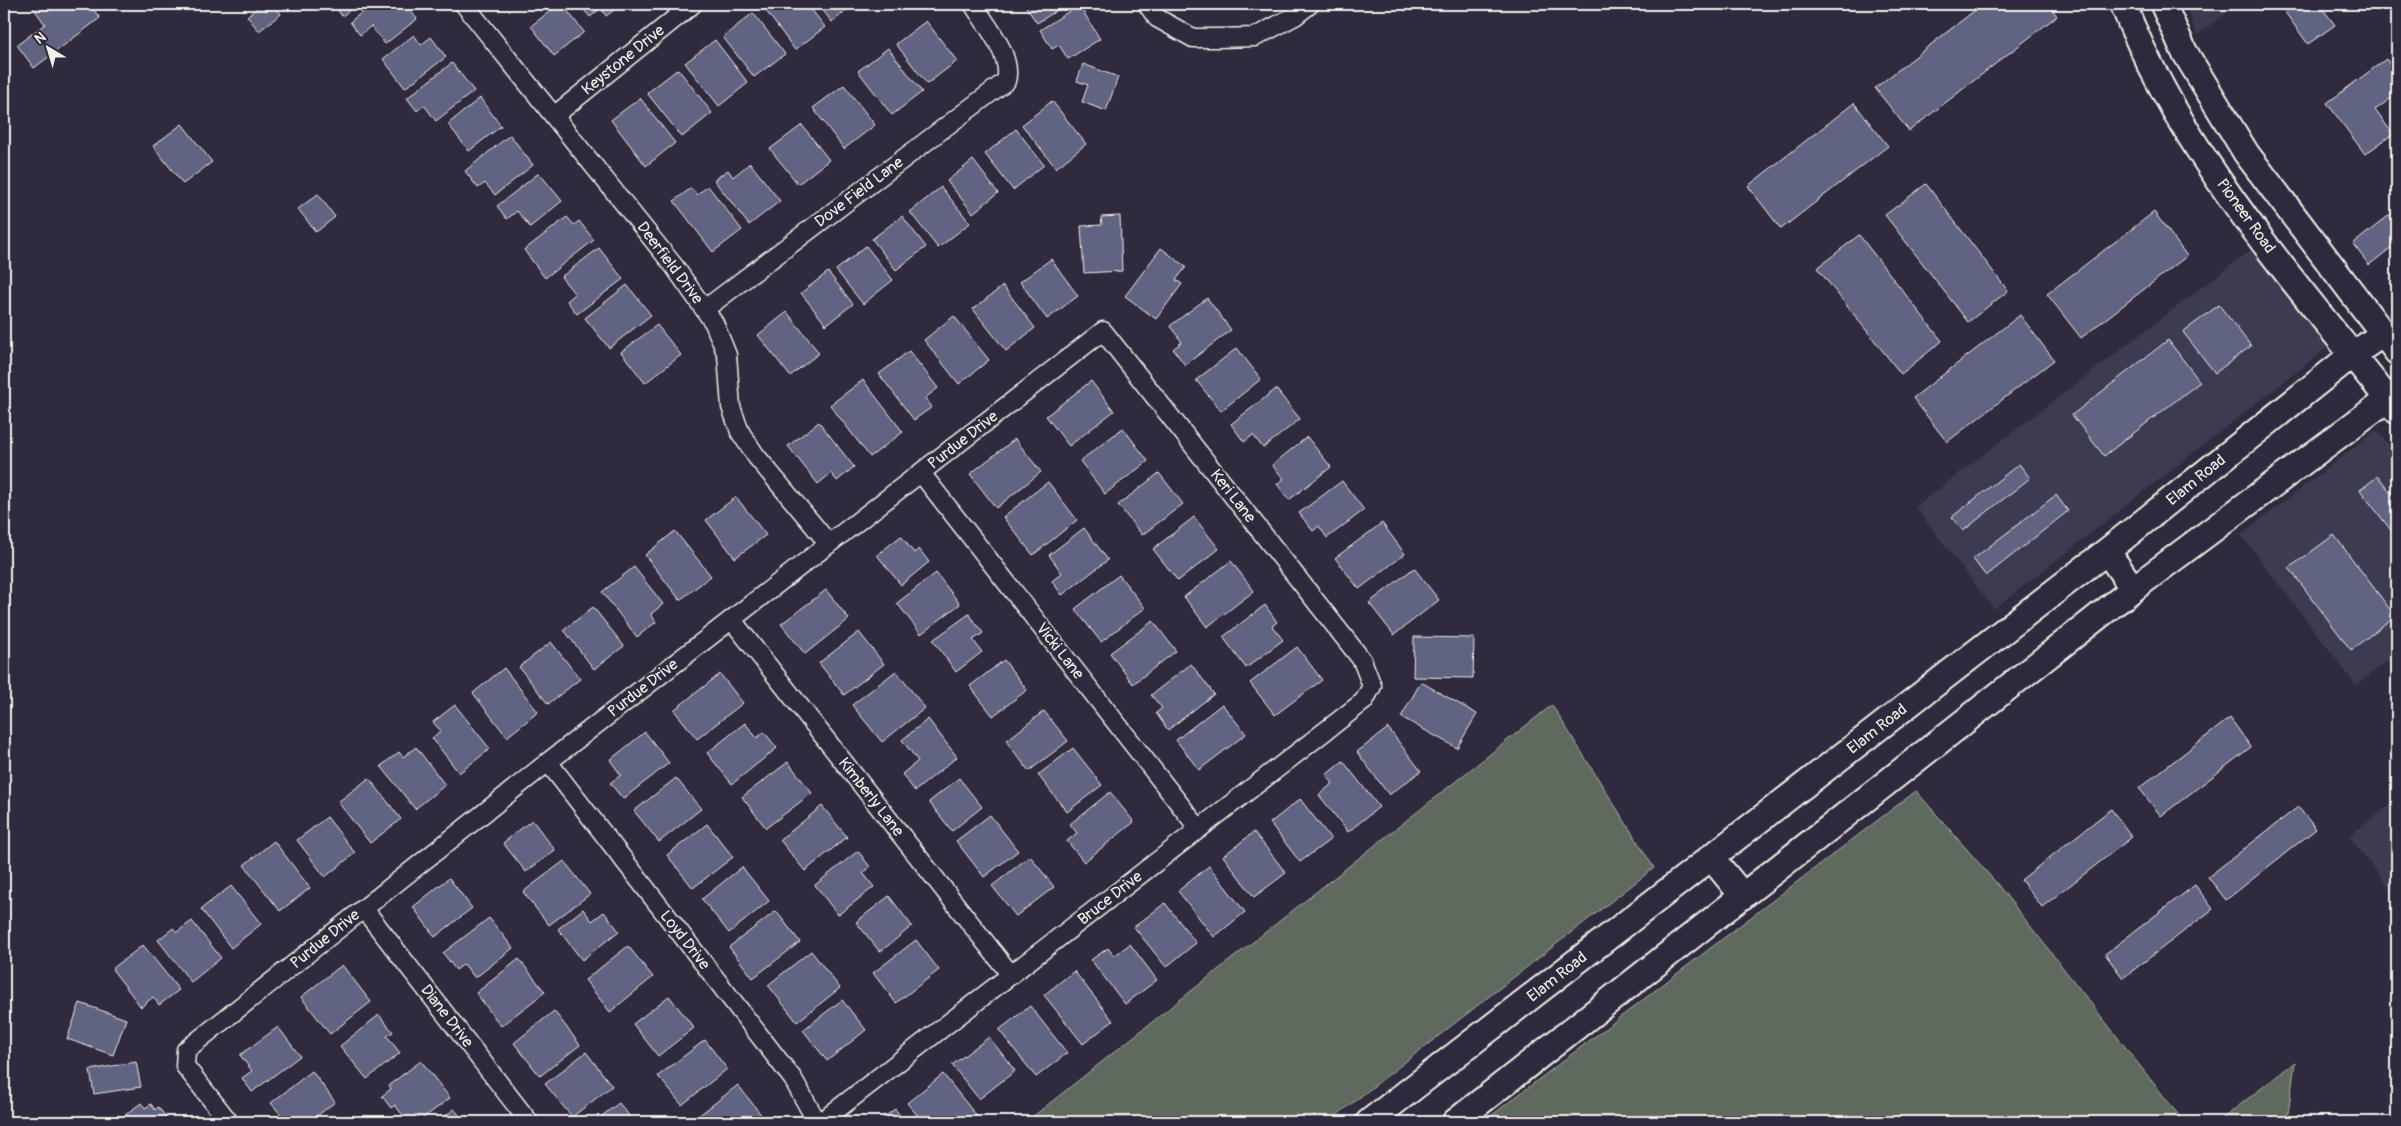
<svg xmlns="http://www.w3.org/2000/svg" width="2401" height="1126" font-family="Pangolin,sans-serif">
<rect width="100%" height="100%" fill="#2f2a3d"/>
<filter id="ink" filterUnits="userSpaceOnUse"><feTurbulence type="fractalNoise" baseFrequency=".02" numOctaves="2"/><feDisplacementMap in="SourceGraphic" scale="10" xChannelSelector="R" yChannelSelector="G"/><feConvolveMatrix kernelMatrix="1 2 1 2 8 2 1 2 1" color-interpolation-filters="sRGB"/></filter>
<g filter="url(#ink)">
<!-- built -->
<g fill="#3e3b51">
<polygon points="2185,4 2238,4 2197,35"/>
<polygon points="2257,245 2328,347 1994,609 1915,507"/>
<polygon points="2376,430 2397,454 2397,654 2356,685 2241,535"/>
<polygon points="2397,799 2397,898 2349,836"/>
</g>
<!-- green -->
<g fill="#5f6a5f" stroke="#aaaea4">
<polygon points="1552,705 1654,868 1328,1122 1026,1122"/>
<polygon points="1916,791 1998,885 2184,1122 1483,1122"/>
<polygon points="2295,1062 2287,1122 2218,1122"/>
</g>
<!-- building -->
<g fill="#616381" stroke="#f4f1e8">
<polygon points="33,4 89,4 100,18 34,68 17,45 45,24 31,5"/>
<polygon points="263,4 274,4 281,14 259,31 247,16"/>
<polygon points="333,4 358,4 342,16"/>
<polygon points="372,4 405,4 417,19 385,44 371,26 360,35 350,22"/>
<polygon points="559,4 562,4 584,32 554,56 531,26"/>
<polygon points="579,4 622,4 606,16 601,8 590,17"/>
<polygon points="761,4 807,4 825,27 795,50"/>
<polygon points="818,4 855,4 832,22"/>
<polygon points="1024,4 1067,4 1037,23"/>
<polygon points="1983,4 2048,4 2057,16 1909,131 1875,88"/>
<polygon points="2279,4 2319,4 2335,25 2308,44"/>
<polygon points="1079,5 1100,39 1068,59 1059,45 1052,49 1040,30"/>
<polygon points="753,13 785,54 754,77 723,37"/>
<polygon points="926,21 957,61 927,84 896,44"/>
<polygon points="414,35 421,45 431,37 446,57 405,88 383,59"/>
<polygon points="715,40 748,83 719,106 685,63"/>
<polygon points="888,48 922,92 892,115 858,71"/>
<polygon points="2386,59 2397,74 2397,94 2375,110 2393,134 2365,154 2327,103"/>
<polygon points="452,63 474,91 436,121 424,105 417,111 407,98"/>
<polygon points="1083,64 1118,77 1106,111 1082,102 1088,85 1077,81"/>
<polygon points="678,69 712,113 682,137 647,93"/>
<polygon points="844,85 875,125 844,149 813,108"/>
<polygon points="480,98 501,126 469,151 448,124"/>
<polygon points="640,98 675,143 646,166 611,120"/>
<polygon points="1052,101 1086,144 1056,168 1022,125"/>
<polygon points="1854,103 1888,146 1781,229 1748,186"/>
<polygon points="182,124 212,162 183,184 153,146"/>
<polygon points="802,125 829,160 798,184 770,149"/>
<polygon points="1016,129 1044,165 1013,190 985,154"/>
<polygon points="510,135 533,165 495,195 485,183 478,188 465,171"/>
<polygon points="973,160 998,193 973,213 947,181"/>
<polygon points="750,163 780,201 749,225 714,180 728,170 733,177"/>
<polygon points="539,173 562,201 530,227 517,211 507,219 497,206"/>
<polygon points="1926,184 2008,291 1968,322 1885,215"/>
<polygon points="708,186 742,230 713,252 674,201 691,188 697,195"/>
<polygon points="941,187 970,223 938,248 910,212"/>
<polygon points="318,194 335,217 316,232 298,209"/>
<polygon points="2397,209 2397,243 2369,265 2353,244"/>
<polygon points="2154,212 2187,256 2081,338 2047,294"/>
<polygon points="902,216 926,247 896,270 872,239"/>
<polygon points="1120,216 1122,271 1084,273 1081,226 1102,225 1101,217"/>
<polygon points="567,217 574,225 579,221 594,240 545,278 524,250"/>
<polygon points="1859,235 1942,341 1901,374 1817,268"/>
<polygon points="866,246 893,280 863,304 836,270"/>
<polygon points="599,248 623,279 577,314 567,301 575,294 561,277"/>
<polygon points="1161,248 1186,267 1176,280 1182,284 1156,319 1125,296"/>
<polygon points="1051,259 1078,296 1047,319 1020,282"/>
<polygon points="828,272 853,304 826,325 801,293"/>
<polygon points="627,285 651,315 609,348 585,318"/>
<polygon points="1003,286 1035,328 1006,351 973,309"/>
<polygon points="1207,298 1231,330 1185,365 1173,349 1182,342 1170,326"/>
<polygon points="2219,305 2251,346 2215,373 2183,332"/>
<polygon points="787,312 819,353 790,376 758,335"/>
<polygon points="2020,315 2054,360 1947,442 1913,398"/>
<polygon points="954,316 989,360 959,384 924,340"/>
<polygon points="657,325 681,355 645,383 621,352"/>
<polygon points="2168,340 2200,382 2104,456 2072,415"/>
<polygon points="1237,348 1261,379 1221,411 1196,380"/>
<polygon points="909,351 938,388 925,398 932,407 914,420 879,374"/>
<polygon points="863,380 903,432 870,457 830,405"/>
<polygon points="1091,381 1114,411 1069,446 1046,416"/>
<polygon points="1276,389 1300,419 1263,448 1253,435 1244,442 1231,424"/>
<polygon points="819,422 854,467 837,481 831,473 818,484 788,446"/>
<polygon points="1123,428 1148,461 1105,494 1080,461"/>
<polygon points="1307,437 1331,467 1289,500 1277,484 1284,479 1272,465"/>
<polygon points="1015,439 1041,472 996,508 970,474"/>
<polygon points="2019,464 2030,478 1963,531 1952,517"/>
<polygon points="1159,473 1183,504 1142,535 1118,505"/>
<polygon points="2378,476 2397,501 2397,538 2360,490"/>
<polygon points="1342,481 1364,510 1327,538 1319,526 1313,531 1299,513"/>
<polygon points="1048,482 1077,520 1033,555 1003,517"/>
<polygon points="2056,495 2068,511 1986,576 1973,559"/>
<polygon points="736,497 766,535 735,558 706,520"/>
<polygon points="1194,517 1219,549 1178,581 1153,549"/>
<polygon points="1382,523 1405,554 1359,589 1335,558"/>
<polygon points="1084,528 1108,560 1062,595 1052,581 1062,573 1049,555"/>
<polygon points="675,531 711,576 680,600 645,555"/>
<polygon points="2334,535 2395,616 2351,650 2289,568"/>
<polygon points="901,536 914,553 919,549 929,562 901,585 877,555"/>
<polygon points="1231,561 1254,591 1207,627 1184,597"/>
<polygon points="634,567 663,604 651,614 656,622 637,637 602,592"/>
<polygon points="1414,568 1439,600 1394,635 1369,603"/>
<polygon points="936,573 960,604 921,634 897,603"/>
<polygon points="1119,575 1145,608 1101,642 1075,609"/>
<polygon points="826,590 849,619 805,654 781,624"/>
<polygon points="1265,605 1277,622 1272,626 1283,640 1246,668 1223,637"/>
<polygon points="593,607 624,646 594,669 564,630"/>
<polygon points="969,614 983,633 973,640 982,652 956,672 933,640"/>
<polygon points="1153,621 1176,651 1133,684 1110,653"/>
<polygon points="859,632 884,664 844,695 819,663"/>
<polygon points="1414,637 1474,638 1473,678 1413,677"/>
<polygon points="551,642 580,679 548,704 519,667"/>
<polygon points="1297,647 1322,680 1275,715 1250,683"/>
<polygon points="1004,660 1027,690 993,716 970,686"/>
<polygon points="1191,664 1214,694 1168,730 1156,713 1162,708 1151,695"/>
<polygon points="504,668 538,712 507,737 473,693"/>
<polygon points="896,671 925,708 882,742 852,705"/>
<polygon points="720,674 743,703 697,739 674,710"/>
<polygon points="1421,682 1477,714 1457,748 1401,717"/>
<polygon points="1222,704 1246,734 1199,770 1176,740"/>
<polygon points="455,705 490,749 459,773 432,738 441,731 433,722"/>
<polygon points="1044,711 1068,741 1029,771 1006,741"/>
<polygon points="2230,718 2251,747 2161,816 2139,788"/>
<polygon points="928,719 957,757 915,791 902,774 918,761 902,740"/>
<polygon points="745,723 757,738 764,732 777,748 732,784 707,753"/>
<polygon points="1388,728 1421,771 1389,795 1357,752"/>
<polygon points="645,732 669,763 623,799 610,783 621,775 610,760"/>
<polygon points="416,747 445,785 415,809 381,766 399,752 403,757"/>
<polygon points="1073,748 1102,785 1067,812 1038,775"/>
<polygon points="1343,761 1379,807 1348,832 1319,795 1333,783 1326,775"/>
<polygon points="788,762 812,793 766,828 742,797"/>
<polygon points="369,778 401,819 370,843 338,802"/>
<polygon points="676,778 701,809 659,842 634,811"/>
<polygon points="959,778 982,807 952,831 929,802"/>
<polygon points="1110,792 1134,822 1084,862 1067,841 1077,833 1070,824"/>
<polygon points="1300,799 1331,839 1300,862 1270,823"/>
<polygon points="822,806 847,837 805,871 780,840"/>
<polygon points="2298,807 2316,829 2226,900 2208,877"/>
<polygon points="2111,809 2132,837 2042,907 2021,880"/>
<polygon points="990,815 1018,851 984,877 956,841"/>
<polygon points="327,817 355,853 325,877 297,840"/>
<polygon points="532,820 555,850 526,872 503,843"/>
<polygon points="707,824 733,857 693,888 667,855"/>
<polygon points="1254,832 1286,873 1254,897 1223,856"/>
<polygon points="274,841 310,888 280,911 244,865"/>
<polygon points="858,851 870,867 863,873 874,887 838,915 815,885"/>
<polygon points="1030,856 1054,887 1016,916 992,886"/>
<polygon points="564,861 590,894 549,925 523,892"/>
<polygon points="1209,866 1245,912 1214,937 1178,891"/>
<polygon points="742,867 769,901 729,933 702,899"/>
<polygon points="449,878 472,908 435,937 413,907"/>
<polygon points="2195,885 2213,909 2123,978 2105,954"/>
<polygon points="231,886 261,924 231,948 201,909"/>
<polygon points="889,896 912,926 880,952 856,922"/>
<polygon points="1165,903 1196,943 1166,967 1134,927"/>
<polygon points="583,909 592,921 604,912 619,931 582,960 558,929"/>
<polygon points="776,911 800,942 753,978 729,947"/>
<polygon points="489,918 513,948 475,978 464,964 456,970 443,953"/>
<polygon points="192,921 221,958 191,982 158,940 173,928 177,932"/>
<polygon points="916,940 939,970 896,1003 873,973"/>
<polygon points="1130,944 1157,980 1125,1004 1091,960 1108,948 1114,956"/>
<polygon points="143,945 179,990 159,1005 153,997 141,1007 112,969"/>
<polygon points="628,946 653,977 610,1012 585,980"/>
<polygon points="811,951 840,988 797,1022 768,985"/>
<polygon points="519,959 545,992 501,1026 476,993"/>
<polygon points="342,965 371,1002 330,1034 301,997"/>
<polygon points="1074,971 1113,1021 1083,1044 1044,995"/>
<polygon points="669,996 694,1028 658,1056 633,1024"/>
<polygon points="842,1000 866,1030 827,1061 803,1030"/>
<polygon points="80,1003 126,1019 113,1055 67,1039"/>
<polygon points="1030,1006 1067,1053 1036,1077 999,1030"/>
<polygon points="554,1011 580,1045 540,1076 514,1043"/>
<polygon points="379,1015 393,1032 387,1036 400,1053 367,1079 340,1046"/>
<polygon points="278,1027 300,1056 252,1092 242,1078 252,1071 240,1055"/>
<polygon points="989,1037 1015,1071 979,1099 952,1065"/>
<polygon points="705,1040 727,1069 682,1105 658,1076"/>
<polygon points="586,1052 612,1086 572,1117 545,1084"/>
<polygon points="421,1061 450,1098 418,1122 408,1122 395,1105 391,1108 382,1096 391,1089 389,1085"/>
<polygon points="136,1062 141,1087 94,1094 90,1070"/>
<polygon points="312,1071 335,1102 309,1122 276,1122 282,1116 271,1103"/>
<polygon points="943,1074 979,1119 974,1122 923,1122 907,1103"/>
<polygon points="738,1085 762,1116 754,1122 693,1122 692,1121"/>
<polygon points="141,1103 145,1108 151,1104 155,1110 158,1107 170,1122 116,1122"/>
<polygon points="619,1103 634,1122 594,1122"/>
<polygon points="454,1109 465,1122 438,1122"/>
<polygon points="895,1109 905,1122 878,1122"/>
</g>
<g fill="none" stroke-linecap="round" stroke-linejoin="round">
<defs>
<g id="minor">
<polyline points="464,4 674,266 714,323 727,355 731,407 740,432 756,456 829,544"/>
<polyline points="1147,4 1157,18 1193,38 1218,38 1255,37 1295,16 1310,4"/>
<polyline points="554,116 693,4"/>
<path d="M 705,309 L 1006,81 C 1013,56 986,25 973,4"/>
<polyline points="921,473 1199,829"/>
<polyline points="732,620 1011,975"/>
<polyline points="548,762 793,1079 817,1122"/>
<polyline points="364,909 529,1122"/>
<polyline points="229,1122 185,1066 186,1050 548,762 1103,331 1362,660 1372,686 1364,701 821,1122"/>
</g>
<g id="secondary">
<path d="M 2123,4 C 2183,158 2296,282 2397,411"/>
<polyline points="2163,4 2184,51 2246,153 2397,352"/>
<polyline points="2107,551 2133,589"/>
<polyline points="1711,857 1743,896"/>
<polyline points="1369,1122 2107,551 2352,355 2383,334"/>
<polyline points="1455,1122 2133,589 2397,392"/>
</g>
</defs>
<!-- minor casing -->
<use href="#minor" stroke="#f4f1e8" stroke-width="21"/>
<!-- secondary casing -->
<use href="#secondary" stroke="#f4f1e8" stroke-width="29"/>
<!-- minor -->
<use href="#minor" stroke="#2f2a3d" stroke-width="18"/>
<!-- secondary -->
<use href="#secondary" stroke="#2f2a3d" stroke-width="25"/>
</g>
</g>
<g text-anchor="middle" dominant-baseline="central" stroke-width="4" stroke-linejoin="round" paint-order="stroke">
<!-- street labels -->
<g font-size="16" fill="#f4f1e8" stroke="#2f2a3d">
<text transform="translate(623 60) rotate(-39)">Keystone Drive</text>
<text transform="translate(859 192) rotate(-37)">Dove Field Lane</text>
<text transform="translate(2246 216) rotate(54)">Pioneer Road</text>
<text transform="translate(670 263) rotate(53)">Deerfield Drive</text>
<text transform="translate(963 440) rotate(-38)">Purdue Drive</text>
<text transform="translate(2196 480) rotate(-39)">Elam Road</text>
<text transform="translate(1233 496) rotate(52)">Keri Lane</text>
<text transform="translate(1060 651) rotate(52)">Vicki Lane</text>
<text transform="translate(643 688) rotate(-38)">Purdue Drive</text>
<text transform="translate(1877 729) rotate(-38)">Elam Road</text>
<text transform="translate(871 797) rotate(52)">Kimberly Lane</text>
<text transform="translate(1110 898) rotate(-38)">Bruce Drive</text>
<text transform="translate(325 939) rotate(-39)">Purdue Drive</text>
<text transform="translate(685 940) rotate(52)">Loyd Drive</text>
<text transform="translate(1557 977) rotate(-38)">Elam Road</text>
<text transform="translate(447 1016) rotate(52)">Diane Drive</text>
</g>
</g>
<!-- margin -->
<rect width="2401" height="1126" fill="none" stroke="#2f2a3d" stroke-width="20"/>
<rect x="10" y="10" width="2381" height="1106" fill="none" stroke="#f4f1e8" stroke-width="2" filter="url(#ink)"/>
<!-- north arrow -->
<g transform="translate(48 48) rotate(322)" stroke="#2f2a3d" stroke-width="4" paint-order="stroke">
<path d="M0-4L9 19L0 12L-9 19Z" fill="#f4f1e8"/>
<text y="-8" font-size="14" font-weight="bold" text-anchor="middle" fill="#f4f1e8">N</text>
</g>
</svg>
